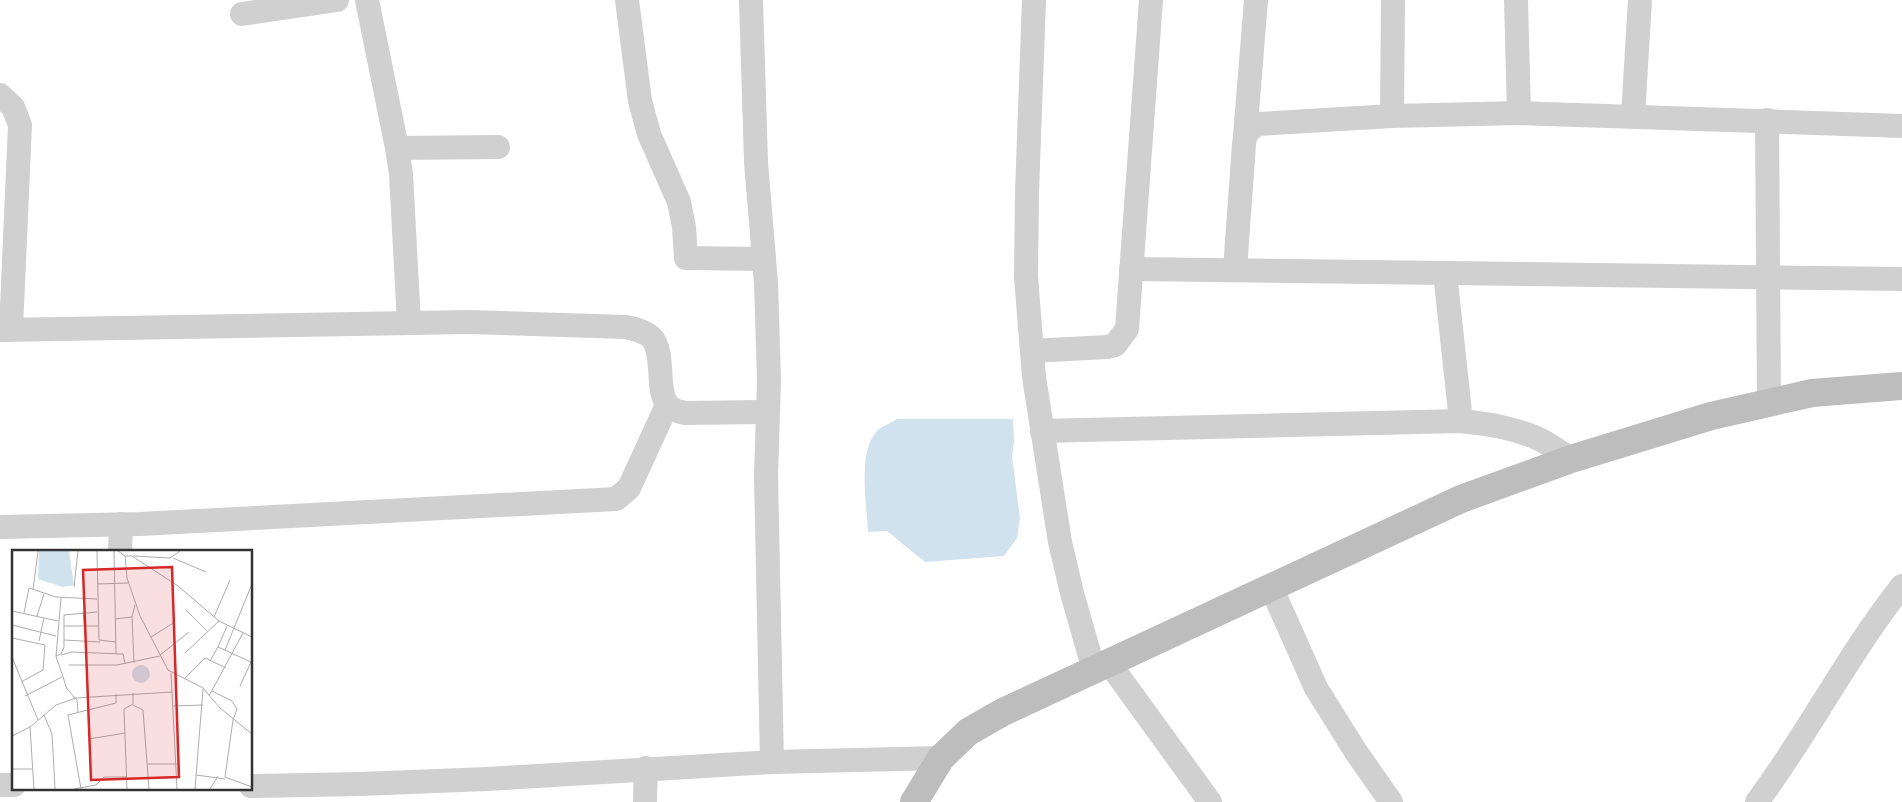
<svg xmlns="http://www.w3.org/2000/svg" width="1902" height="802" font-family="'Archivo Narrow',sans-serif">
<rect width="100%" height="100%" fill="#fff"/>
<!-- water -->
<path fill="#cfe2ee" d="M 897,419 L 1013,419 L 1014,441 L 1012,457 L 1020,518 L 1017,538 L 1004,556 L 925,562 L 887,531 L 868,532 C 867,505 857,452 877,431 C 882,426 891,423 897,419 Z"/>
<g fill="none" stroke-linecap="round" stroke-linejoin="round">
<!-- street -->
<g stroke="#d0d0d0" stroke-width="24">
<polyline points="367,0 397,148 401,174 409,323"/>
<polyline points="627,0 640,101 649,134 679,202 684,227 686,258 764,259"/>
<polyline points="751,0 756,162 766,283 769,380 766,476 772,762"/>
<polyline points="1034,0 1027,192 1026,277 1034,377 1060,542 1072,593 1094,670"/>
<polyline points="1516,0 1519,113"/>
<polyline points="242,14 337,0"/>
<polyline points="0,95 13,107 20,125 11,330"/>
<polyline points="1392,116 1393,0"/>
<polyline points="1633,116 1640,0"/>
<polyline points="1767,120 1769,403"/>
<polyline points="1245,136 1256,0"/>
<polyline points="397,148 498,147"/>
<polyline points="1131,269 1902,279"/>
<path d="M 1235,270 L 1244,144 C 1245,134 1249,129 1258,124 L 1392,116 L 1519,113 L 1902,126"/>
<polyline points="1445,273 1461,421"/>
<path d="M 0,330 L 469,322 L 626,327 C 635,329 644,331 651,337 C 666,352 655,391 668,405 C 672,410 680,412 685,413 L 768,412"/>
<polyline points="1032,351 1107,347 1115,345 1127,329 1151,0"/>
<path d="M 1042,431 L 1461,421 C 1488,424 1516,428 1541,440 C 1551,445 1561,453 1571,459"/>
<polyline points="0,527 140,524 616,499 629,488 667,405"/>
<polyline points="120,551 121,524"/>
<polyline points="1271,587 1316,688 1356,752 1391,802"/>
<polyline points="1109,663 1210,802"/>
<polyline points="0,785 14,785"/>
<polyline points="251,786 360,784 487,779 772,762 941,758"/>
<polyline points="645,802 646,768"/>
<path d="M 1757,802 C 1809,732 1848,654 1902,586"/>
</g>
<!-- secondary -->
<polyline stroke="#bdbdbd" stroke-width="28" points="914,802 941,758 968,732 1003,712 1461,499 1571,459 1711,416 1812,393 1902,386"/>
</g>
<!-- overview -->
<g transform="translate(12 550)">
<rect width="240" height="240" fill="#fff"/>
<path d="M 27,1 L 57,1 L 62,35 L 51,37 L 26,29 ZM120 124a9 9 0 1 1 18 0a9 9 0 1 1-18 0Z" fill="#cfe2ee"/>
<path fill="none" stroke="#adadad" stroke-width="1" d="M 85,1 L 87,90 L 104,92M 102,1 L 104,104M 106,1 L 113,6 L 115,28 L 128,66 L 156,120 L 191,138 L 208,158 L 240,184M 113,6 L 120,6 L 166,36 L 207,71 L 240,87M 121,6 L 158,8 L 168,1M 161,8 L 194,22M 85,34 L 116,33M 62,37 L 66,1M 21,40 L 26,1M 49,48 L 44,106 L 55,139 L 65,150 L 66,162M 174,60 L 196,82M 0,61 L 46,71M 71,62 L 74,91M 12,63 L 17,38 L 44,47 L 85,49M 25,66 L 32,44M 202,67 L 218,30M 103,69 L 120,67M 0,75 L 44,86M 52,76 L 86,76M 215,76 L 206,97 L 239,112 L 228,136M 139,87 L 163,72M 0,88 L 33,95 L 31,120 L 9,132M 52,90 L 88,92M 27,91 L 32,68M 213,100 L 240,34M 173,103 L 207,71M 49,105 L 60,102 L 111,104 L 113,114M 148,105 L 177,82M 44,106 L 49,104 L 52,97 L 52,65 L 85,62M 0,107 L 26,170M 198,111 L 206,97M 122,113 L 120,67 L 123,55M 57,115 L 105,115 L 148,106M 159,123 L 165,239M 172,129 L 193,108 L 214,118M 200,141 L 220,151 L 225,159 L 221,170 L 213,227 L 240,237M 13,146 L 50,127M 197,146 L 231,83M 121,155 L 131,160 L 137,239M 161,156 L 191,155M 32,165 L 40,184 L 43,239M 0,186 L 18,177M 79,203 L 77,189 L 113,183M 136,214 L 165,214M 0,219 L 20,219M 184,225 L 213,229M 22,239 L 18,177 L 44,155 L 64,148 L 160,142M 62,239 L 84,235 L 92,227 L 115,227M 69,239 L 56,165 L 104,153 L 104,144M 115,239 L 112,159 L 121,154 L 121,143M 183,239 L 191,139M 198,239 L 206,226"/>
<path fill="#d62828" fill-opacity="0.15" stroke="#d62828" stroke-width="2.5" d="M 160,17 L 167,227 L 79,230 L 71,20 Z"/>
<rect width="240" height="240" fill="none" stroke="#333" stroke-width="2.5"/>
</g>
</svg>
